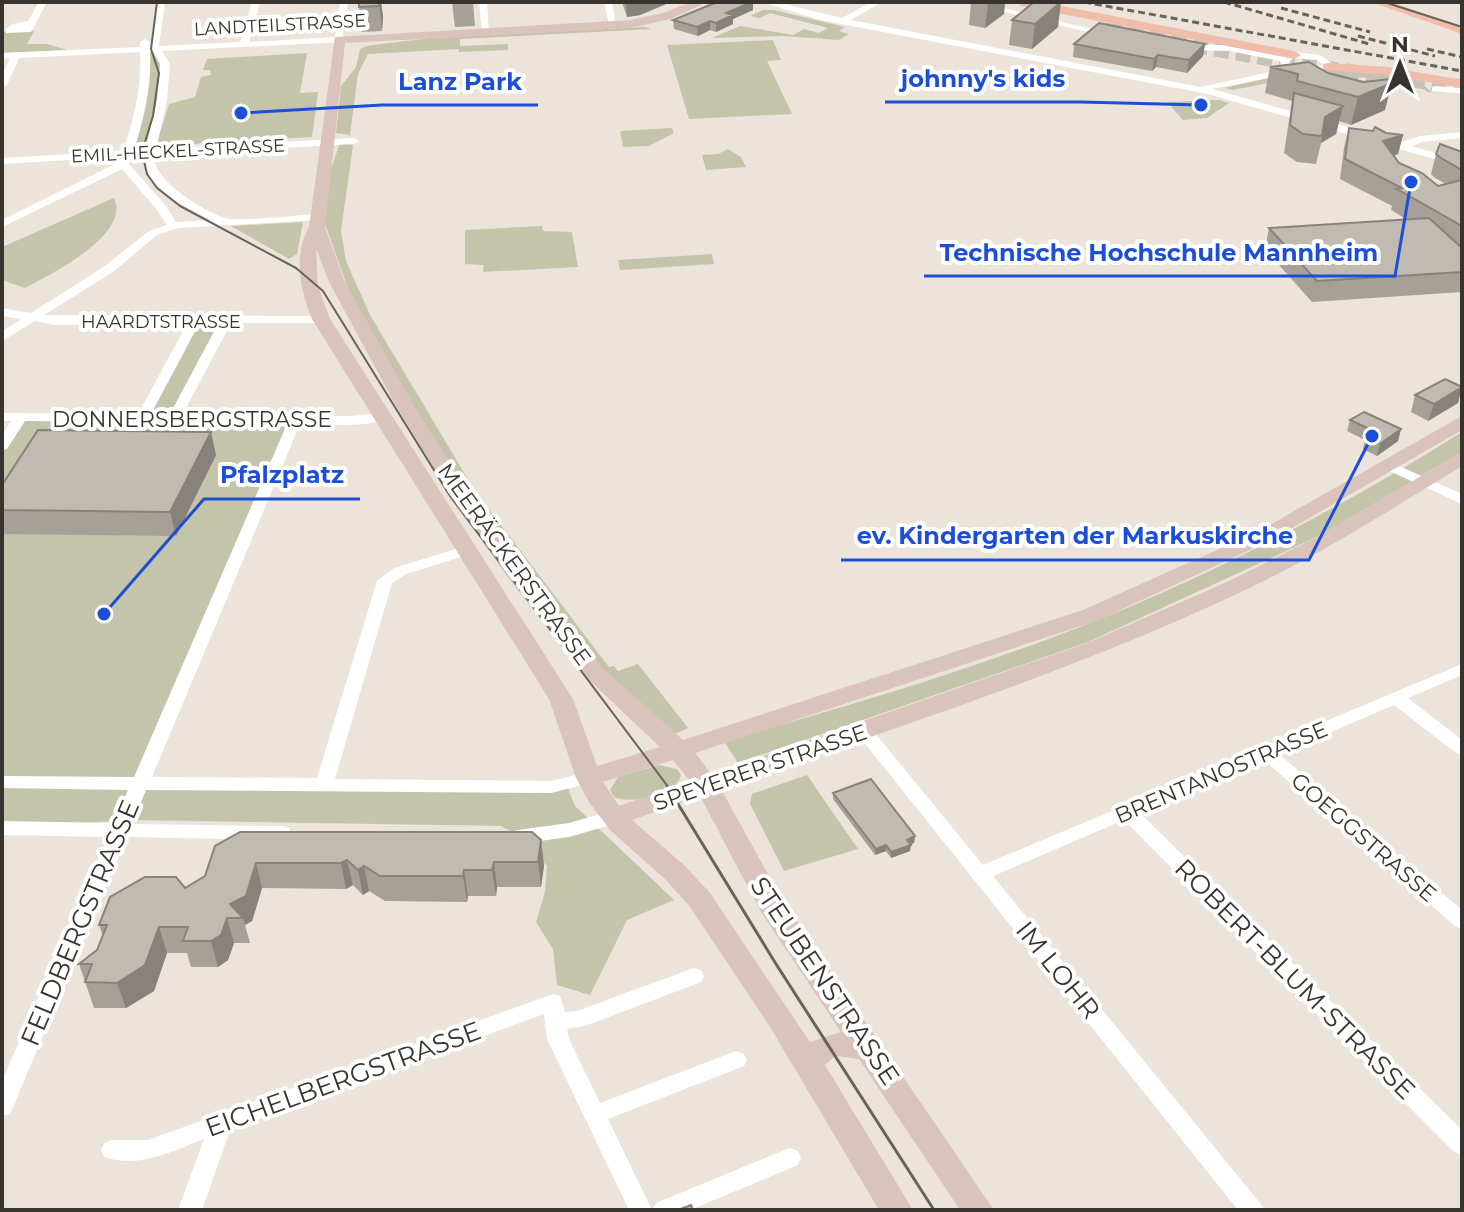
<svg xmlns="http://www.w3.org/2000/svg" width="1464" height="1212" viewBox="0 0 1464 1212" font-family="Montserrat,sans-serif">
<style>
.green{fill:#c3c4aa}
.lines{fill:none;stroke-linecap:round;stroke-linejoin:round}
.primary-tunnel{stroke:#c8c1b8;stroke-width:15;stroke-dasharray:15 7;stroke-linecap:butt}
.street{fill:#fff;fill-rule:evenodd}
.secondary{fill:#dac3bb;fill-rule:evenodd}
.primary{fill:#f1bdab;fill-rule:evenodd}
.tram-far1{stroke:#68635e;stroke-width:2}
.tram{stroke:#68635e;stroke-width:3}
.rail{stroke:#68635e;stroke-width:3;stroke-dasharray:7 4;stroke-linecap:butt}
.wall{fill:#a6a098}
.shaded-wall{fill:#87827c}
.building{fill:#c1bab1;stroke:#87827c;stroke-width:2}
.labels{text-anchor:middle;stroke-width:8;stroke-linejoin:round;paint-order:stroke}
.far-street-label{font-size:18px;fill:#373430;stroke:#fff}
.street-label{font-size:22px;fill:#373430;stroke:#fff}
.near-street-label{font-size:26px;fill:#373430;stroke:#fff}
.leader{fill:none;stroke:#1d4ed8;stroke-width:3}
.callout-dot{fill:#1d4ed8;stroke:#fff;stroke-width:3}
.callout-label{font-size:24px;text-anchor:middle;font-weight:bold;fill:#1d4ed8;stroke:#fff;stroke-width:8;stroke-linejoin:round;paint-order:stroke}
</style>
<rect width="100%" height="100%" fill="#ece4da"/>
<path class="green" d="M 763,10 L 774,10 L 845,27 L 839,31 L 849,34 L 839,40 L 782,36 L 712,38 L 740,26 L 793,35 L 804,29 L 819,33 L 828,28 L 770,13 L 759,18 L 750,16 Z
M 644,27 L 652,29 L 460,39 L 460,46 L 508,44 L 508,50 L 459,52 L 459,49 L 368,54 L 358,74 L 350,135 L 336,133 L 341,86 L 356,67 L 360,49 L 366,46 L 430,38 Z
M 30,31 L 34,31 L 27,44 L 47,44 L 67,50 L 2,53 L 4,32 Z
M 773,40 L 781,60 L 767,61 L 792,114 L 689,119 L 667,45 Z
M 156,49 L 164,60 L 157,117 L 142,152 L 129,154 L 146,50 Z
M 307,53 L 300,93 L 318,92 L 312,137 L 156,146 L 169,104 L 195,97 L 201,77 L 211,75 L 210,70 L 203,70 L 207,59 Z
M 1334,69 L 1412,76 L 1432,92 L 1462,94 L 1428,92 L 1413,83 L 1348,76 L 1284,80 L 1233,90 L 1224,88 L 1273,77 Z
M 1219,100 L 1229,103 L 1207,118 L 1183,120 L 1167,102 Z
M 672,128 L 674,133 L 649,146 L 623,147 L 620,131 Z
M 340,143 L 353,145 L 341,231 L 346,261 L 370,315 L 475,491 L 609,667 L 614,666 L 618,671 L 638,664 L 688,728 L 675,734 L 596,668 L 470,505 L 354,305 L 323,218 L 327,180 Z
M 728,149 L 741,157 L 746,167 L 706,170 L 702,155 L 718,154 Z
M 114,198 C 131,235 51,274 25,288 L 2,280 L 2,247 Z
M 303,222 L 297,254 L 289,259 L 231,226 Z
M 542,226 L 543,231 L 572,232 L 578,267 L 483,272 L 484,265 L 465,264 L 465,230 Z
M 712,254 L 714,264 L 620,270 L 618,260 Z
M 194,322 L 225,322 L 174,419 L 291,421 L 138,777 L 2,778 L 2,446 L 20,418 L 141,419 Z
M 1462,432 L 1462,452 L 1319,536 L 1088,642 L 738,763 L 724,741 C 849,706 975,669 1095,621 C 1222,570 1346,505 1462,432 Z
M 659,765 L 677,769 L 681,775 C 678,795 630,805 614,797 L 610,790 L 618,777 Z
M 807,775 L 858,849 L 784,871 L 750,804 L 752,794 Z
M 2,781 L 567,786 L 575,806 L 674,900 L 627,920 L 590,995 L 557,985 L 553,949 L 536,922 L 545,892 L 547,866 L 522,837 L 501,826 L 130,820 L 2,828 Z"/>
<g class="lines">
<path class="primary-tunnel" d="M 1107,24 L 1211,43
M 1193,45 L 1303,65 L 1462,87"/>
<path class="street" d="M 39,2 L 47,2 L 31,32 L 6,33 L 6,29 L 13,24 L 28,21 Z
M 157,2 L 165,2 L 159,46 L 240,42 L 252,2 L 260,2 L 249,42 L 335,37 L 340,2 L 348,2 L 342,42 L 162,51 L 170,64 L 167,100 L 156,149 L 354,138 L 359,141 L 354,144 L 154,155 C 151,179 205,212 225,218 C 240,222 299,215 318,214 L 324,217 L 318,220 L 178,228 L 157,235 L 113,272 L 44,315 L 325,316 L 325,322 L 321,323 L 231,323 L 183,414 L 352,416 L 381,413 L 388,417 C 371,429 323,424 300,424 L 152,777 L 317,778 L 377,581 L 394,568 L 466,546 L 471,548 L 474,551 L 471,554 L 406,574 L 392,583 L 335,779 L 551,781 L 588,772 L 594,774 L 597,778 L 594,782 L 551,793 L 146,790 L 132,824 L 282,826 L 289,828 L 291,833 L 289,838 L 282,840 L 127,837 L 13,1107 L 10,1114 L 2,1116 L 2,1081 L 108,837 L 2,835 L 2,821 L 114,823 L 128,790 L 2,788 L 2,776 L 134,777 L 287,424 L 25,421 L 7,449 L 2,450 L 2,435 L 11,421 L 2,421 L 2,413 L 138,414 L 187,324 L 55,325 L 35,321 L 2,341 L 2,331 L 22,319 L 2,316 L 2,308 L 31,313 L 105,266 L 149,231 L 167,225 L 157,210 L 122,169 L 2,227 L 2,220 L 119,162 L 121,157 L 2,164 L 2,158 L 123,151 C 134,119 142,86 140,52 L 19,58 L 7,85 L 2,88 L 2,75 L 10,58 L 2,59 L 2,53 L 140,47 L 140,42 L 145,39 L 150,42 L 149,46 L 150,46 ZM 150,52 L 153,52 L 160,64 L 157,100 L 145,150 L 134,150 C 144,118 152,86 150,52 ZM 144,156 C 141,185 189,209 211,220 L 176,222 L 166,206 L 129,164 L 132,157 ZM 199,324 L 218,324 L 170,414 L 151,414 Z
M 479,2 L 487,2 L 489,33 L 482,31 Z
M 604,2 L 612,2 L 616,27 L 609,25 Z
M 762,2 L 776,2 L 842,18 L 872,2 L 882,2 L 851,20 L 1201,87 L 1288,68 L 1281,65 L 1280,61 L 1230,51 L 1183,50 L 1178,47 L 1180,45 L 1230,45 L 1282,56 L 1294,52 L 1320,55 L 1333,64 L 1333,68 L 1313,73 L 1293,71 L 1289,74 L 1212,89 L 1402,142 L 1420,136 L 1462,132 L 1462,138 L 1422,142 L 1412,146 L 1462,161 L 1462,167 L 1208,94 L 820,20 ZM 1294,58 L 1317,60 L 1324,65 L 1307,68 L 1289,62 Z
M 962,2 L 978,2 L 1113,34 L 1109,37 Z
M 1435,86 L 1462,88 L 1462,94 L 1432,91 L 1432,87 Z
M 1390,462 L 1462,494 L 1462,504 L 1385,469 L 1383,466 Z
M 1462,664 L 1462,675 L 1408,698 L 1462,740 L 1462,755 L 1456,753 L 1394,705 L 1279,754 L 1462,910 L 1462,929 L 1455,926 L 1264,760 L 1140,813 L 1462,1130 L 1462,1155 L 1454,1152 L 1124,820 L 993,876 L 1260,1203 L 1264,1210 L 1238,1210 L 855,731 L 858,727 L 870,727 L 983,865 Z
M 614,810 L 621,812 L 623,817 L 621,822 L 569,837 L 518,844 L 511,842 L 509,837 L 511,832 L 518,830 L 569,823 Z
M 694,968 L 701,970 L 704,976 L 701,982 L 585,1026 L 567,1029 L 569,1039 L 600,1103 L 736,1051 L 744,1054 L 747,1060 L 744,1066 L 608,1119 L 652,1210 L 656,1203 L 782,1151 L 790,1148 L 798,1151 L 801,1158 L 798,1165 L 690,1210 L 629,1210 L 547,1039 L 544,1014 L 230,1130 L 202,1210 L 178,1210 L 204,1139 C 173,1151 138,1169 104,1157 L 101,1150 L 104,1143 L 112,1140 L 148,1140 L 553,994 L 560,996 L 565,1012 L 577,1011 Z"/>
<path class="secondary" d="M 691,2 L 707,2 L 671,19 L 630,28 L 345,43 L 325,227 L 345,282 L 413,404 L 465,487 L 522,565 L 601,666 L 683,740 L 1083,610 L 1257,532 L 1462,416 L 1462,430 L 1271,540 L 1099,620 L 695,753 L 711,774 L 1087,643 L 1227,582 L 1317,537 L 1462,452 L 1462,466 C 1390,510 1318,556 1241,592 C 1074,671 896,727 721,789 L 781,898 L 994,1210 L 960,1210 L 859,1059 L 835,1056 L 825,1065 L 913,1210 L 879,1210 L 767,1022 L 690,907 L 666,880 L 611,831 L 589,802 L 576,778 L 549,699 L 312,319 C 300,289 293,256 309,227 L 335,37 L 630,20 L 663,13 ZM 316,248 L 329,282 L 395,404 L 446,488 L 506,575 L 585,676 L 660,747 L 597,766 L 573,699 L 330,319 L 318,286 ZM 673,760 L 690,781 L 619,806 L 603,782 ZM 700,796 L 761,912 L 841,1032 L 810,1042 L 710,893 L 685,866 L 632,820 Z"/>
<path class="primary" d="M 1015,2 L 1041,2 L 1294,51 L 1301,55 L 1294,59 L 1021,6 Z
M 1371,2 L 1390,2 L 1462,26 L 1462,34 Z
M 1328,63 L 1388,67 L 1462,80 L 1462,88 L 1388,75 L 1323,70 L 1323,64 Z"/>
<path class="tram-far1" d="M 157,2 L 151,49 L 159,73 L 153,116 L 142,152 L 147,174 L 157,188 L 180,206 L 296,268 L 323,291 L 450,496 L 669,788
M 1384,2 L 1462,27"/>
<path class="tram" d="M 667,786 L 776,964 L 934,1210"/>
<path class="rail" d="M 1084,2 L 1462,71
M 1224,2 L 1369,44
M 1281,8 L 1370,32
M 1358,36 L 1435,56
M 1427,49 L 1462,57"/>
</g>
<path class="wall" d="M 359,2 L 381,2 L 383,17 L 382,31 L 362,32 L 359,7 Z
M 452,2 L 473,2 L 475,26 L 455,27 Z
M 622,2 L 671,2 L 640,15 L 627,17 Z
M 753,2 L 753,10 L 733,19 L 733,24 L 716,32 L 710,30 L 698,36 L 674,29 L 673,20 Z
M 971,2 L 1005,2 L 1004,14 L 985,28 L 969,25 Z
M 1012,20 L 1058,27 L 1032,49 L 1009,45 Z
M 1074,44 L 1205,44 L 1203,56 L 1187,73 L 1156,67 L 1152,71 L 1073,57 Z
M 1309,62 L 1385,110 L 1351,125 L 1339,121 L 1336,134 L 1321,143 L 1316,164 L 1297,162 L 1284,153 L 1292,101 L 1265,93 L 1270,67 Z
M 1349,128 L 1403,135 L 1398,154 L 1394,156 L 1399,163 L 1438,186 L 1446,184 L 1435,178 L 1431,174 L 1436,154 L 1462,152 L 1462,292 L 1312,302 L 1265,249 L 1269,228 L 1408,220 L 1391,210 L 1392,206 L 1340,179 L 1344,148 Z
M 1462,386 L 1458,403 L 1428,421 L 1411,412 L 1415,395 Z
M 1350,420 L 1401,429 L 1398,441 L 1377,456 L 1363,449 L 1365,440 L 1347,431 Z
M 216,455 L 176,536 L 2,534 L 2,485 Z
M 833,793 L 915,836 L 914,843 L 910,844 L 910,851 L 891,858 L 886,851 L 875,855 L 833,799 Z
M 541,840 L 544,866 L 541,887 L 497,887 L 496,896 L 468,896 L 467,902 L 385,901 L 369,891 L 363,895 L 353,885 L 346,889 L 262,888 L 252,921 L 245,925 L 250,943 L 234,943 L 228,960 L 218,967 L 191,967 L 187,953 L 167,953 L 154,991 L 126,1008 L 94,1008 L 79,964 L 97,950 L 103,936 L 99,925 L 185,888 L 205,876 L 215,846 Z"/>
<path class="shaded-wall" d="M 379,2 L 381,2 L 383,17 L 382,31 Z
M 640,2 L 671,2 L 640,15 L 627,17 L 626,4 Z
M 753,2 L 753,10 L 733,19 L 733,24 L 716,32 L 716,23 L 726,13 Z
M 989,2 L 1005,2 L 1004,14 L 985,28 L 988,3 Z
M 1061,2 L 1058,27 L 1032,49 L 1035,24 Z
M 710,21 L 710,30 L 698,36 L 697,27 Z
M 1205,44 L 1203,56 L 1187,73 L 1189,60 Z
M 1158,55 L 1156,67 L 1152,71 L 1154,59 Z
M 1392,83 L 1385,110 L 1351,125 L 1358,97 Z
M 1343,106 L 1336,134 L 1321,143 L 1325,117 Z
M 1403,135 L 1398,154 L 1378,161 L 1383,141 Z
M 1462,387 L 1458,403 L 1428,421 L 1434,404 Z
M 1401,429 L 1398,441 L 1377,456 L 1380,444 Z
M 211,432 L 216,455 L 176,536 L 170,512 Z
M 915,836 L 914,843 L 906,846 L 907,840 Z
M 541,840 L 544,866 L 541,887 L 538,862 Z
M 886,845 L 886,851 L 875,855 L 876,849 Z
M 911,845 L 910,851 L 891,858 L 891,852 Z
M 347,860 L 353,885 L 346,889 L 341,863 Z
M 494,862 L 497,887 L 496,896 L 492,870 Z
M 256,863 L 262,888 L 252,921 L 245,925 L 243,918 L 230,904 Z
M 364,866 L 369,891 L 363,895 L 358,870 Z
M 464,870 L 468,896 L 467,902 L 463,876 Z
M 227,918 L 234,943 L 228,960 L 218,967 L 211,941 Z
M 159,927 L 167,953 L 154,991 L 126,1008 L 117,983 Z"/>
<path class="building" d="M 359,2 L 379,2 L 379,6 L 359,7 Z
M 717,2 L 752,2 L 726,13 L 733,15 L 716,23 L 710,21 L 697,27 L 673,20 Z
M 1034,2 L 1061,2 L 1035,24 L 1012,20 Z
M 1099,23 L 1205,44 L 1189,60 L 1158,55 L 1154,59 L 1074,44 Z
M 1309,62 L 1328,73 L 1363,82 L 1391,79 L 1392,83 L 1358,97 L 1297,81 L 1298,74 L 1270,67 Z
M 1294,93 L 1343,106 L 1325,117 L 1322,136 L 1303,134 L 1290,125 Z
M 1375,127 L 1386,133 L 1403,135 L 1383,141 L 1399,163 L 1422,173 L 1438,186 L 1462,180 L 1462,226 L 1397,189 L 1402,188 L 1345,159 L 1349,128 L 1373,131 Z
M 1440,144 L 1462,152 L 1462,170 L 1441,158 L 1436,154 Z
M 1429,218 L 1462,248 L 1462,272 L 1317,281 L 1269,228 Z
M 1445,379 L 1462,387 L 1434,404 L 1415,395 Z
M 1364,412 L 1401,429 L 1380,444 L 1366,438 L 1376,432 L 1350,420 Z
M 38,430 L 211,432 L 170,512 L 2,510 L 2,485 Z
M 871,779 L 915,836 L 907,840 L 911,845 L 891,852 L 886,845 L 876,849 L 833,793 Z
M 240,832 L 532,832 L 541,840 L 538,862 L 494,862 L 492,870 L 464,870 L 463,876 L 380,876 L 364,866 L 358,870 L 347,860 L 341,863 L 256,863 L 246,896 L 230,904 L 243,918 L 227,918 L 221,935 L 211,941 L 183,941 L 188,927 L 159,927 L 145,965 L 117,983 L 85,982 L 92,964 L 79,964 L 97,950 L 107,925 L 99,925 L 110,897 L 145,877 L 176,877 L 185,888 L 205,876 L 215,846 Z
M 691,1205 L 693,1210 L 678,1210 Z"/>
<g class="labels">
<g class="far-street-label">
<text transform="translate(280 25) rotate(-3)" y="6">LANDTEILSTRASSE</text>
<text transform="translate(178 151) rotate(-3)" y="6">EMIL-HECKEL-STRASSE</text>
<text x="161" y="328">HAARDTSTRASSE</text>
</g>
<g class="street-label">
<text x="192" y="427">DONNERSBERGSTRASSE</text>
<text transform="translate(515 564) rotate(54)" y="8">MEERÄCKERSTRASSE</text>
<text transform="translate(760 767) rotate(-19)" y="8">SPEYERER STRASSE</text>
<text transform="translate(1221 772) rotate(-23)" y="8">BRENTANOSTRASSE</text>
<text transform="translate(1364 837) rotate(41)" y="8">GOEGGSTRASSE</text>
</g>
<g class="near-street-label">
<text transform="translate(80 923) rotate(-67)" y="9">FELDBERGSTRASSE</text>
<text transform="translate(1058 970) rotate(51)" y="9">IM LOHR</text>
<text transform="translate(1295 979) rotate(45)" y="9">ROBERT-BLUM-STRASSE</text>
<text transform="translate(825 981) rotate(56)" y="9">STEUBENSTRASSE</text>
<text transform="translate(343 1079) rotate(-20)" y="9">EICHELBERGSTRASSE</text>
</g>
</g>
<path class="leader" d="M1201 105L1081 102H885M241 113L382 105H538M1411 182L1395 276H924M104 614L204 499H360M1372 436L1309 560H841"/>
<g class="callout-dot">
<circle cx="1201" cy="105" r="8"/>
<circle cx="241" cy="113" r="8"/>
<circle cx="1411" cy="182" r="8"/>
<circle cx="104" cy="614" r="8"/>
<circle cx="1372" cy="436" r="8"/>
</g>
<g class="callout-label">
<text x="983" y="87">johnny's kids</text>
<text x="460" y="90">Lanz Park</text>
<text x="1159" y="261">Technische Hochschule Mannheim</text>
<text x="282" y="483">Pfalzplatz</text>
<text x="1075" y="544">ev. Kindergarten der Markuskirche</text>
</g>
<rect width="1464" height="1212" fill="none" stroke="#373430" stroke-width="8"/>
<g transform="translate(1400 64)" stroke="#ffffff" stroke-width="6" paint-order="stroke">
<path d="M0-6L14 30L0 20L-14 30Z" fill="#373430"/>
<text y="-12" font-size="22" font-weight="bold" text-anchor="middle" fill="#373430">N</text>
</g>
</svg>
